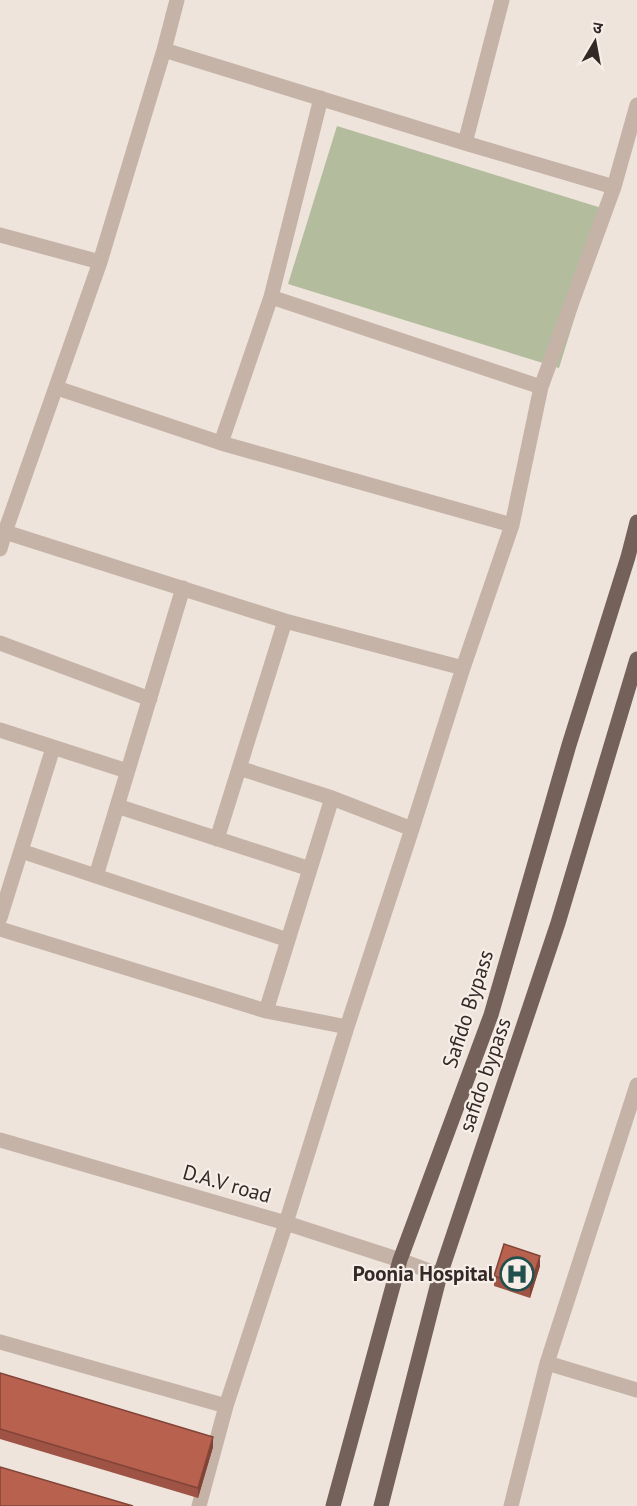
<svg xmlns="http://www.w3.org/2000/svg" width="637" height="1506" viewBox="0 0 637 1506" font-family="'PT Sans','Noto Sans Devanagari',sans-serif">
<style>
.green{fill:#b3bc9d}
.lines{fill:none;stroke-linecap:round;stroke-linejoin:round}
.minor{stroke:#c5b3a8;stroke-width:15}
.primary{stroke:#73615a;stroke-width:15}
.wall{fill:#9e5344}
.shaded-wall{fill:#814437}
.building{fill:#b8614f;stroke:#814437;stroke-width:1.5}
.labels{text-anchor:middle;stroke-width:4.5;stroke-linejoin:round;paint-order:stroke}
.street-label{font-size:21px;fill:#332a28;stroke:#f7eee7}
.poi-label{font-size:21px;font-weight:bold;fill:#332a28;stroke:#f7eee7;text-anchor:end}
</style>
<rect width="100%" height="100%" fill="#eee4db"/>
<path class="green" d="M 337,126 L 608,210 L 559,368 L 288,284 Z"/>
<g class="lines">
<path class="minor" d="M 164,50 L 465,143 L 614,187
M 465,143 L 502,0
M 0,235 L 100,262
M 271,297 L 541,387
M 57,388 L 221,443 L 512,525
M 221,443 L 271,297 L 321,98
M 5,532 L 285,621 L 463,668
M 0,549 L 5,532 L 100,262 L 164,50 L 177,0
M 0,643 L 150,699
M 0,730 L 127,771
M 239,768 L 332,798 L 412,829
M 117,806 L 310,869
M 217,839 L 285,621
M 21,851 L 288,940
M 96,876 L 183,588
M 0,918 L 53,748
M 0,929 L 266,1011 L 347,1027
M 266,1011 L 332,798
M 0,1140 L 286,1223 L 400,1260 L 440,1275
M 0,1342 L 226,1406
M 547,1363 L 637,1390
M 199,1506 L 226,1406 L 286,1223 L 347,1027 L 412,829 L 463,668 L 512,525 L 541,387 L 614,187 L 637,105
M 511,1506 L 547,1363 L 637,1085"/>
<path class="primary" d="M 333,1506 L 400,1260 L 491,1015 L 569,745 L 628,557 L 637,522
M 381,1506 L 440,1275 L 558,923 L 637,659"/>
</g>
<path class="wall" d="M 540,1266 L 530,1298 L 494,1286 L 494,1276 Z
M 0,1373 L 213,1447 L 198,1498 L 0,1439 Z"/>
<path class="shaded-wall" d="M 540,1256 L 540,1266 L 530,1298 L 530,1287 Z
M 213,1437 L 213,1447 L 198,1498 L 198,1488 Z"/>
<path class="building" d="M 504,1244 L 540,1256 L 530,1287 L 494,1276 Z
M 0,1373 L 213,1437 L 198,1488 L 0,1429 Z
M 0,1467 L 133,1506 L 0,1506 Z"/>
<defs>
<g id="hospital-ring" transform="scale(1.725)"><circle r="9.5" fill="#f7eee7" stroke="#22504f" stroke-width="1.5"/><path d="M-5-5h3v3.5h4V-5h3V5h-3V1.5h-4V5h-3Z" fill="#22504f"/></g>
</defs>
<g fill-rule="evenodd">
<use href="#hospital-ring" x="517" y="1274"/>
</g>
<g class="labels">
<g class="street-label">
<text transform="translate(468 1009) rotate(-72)" y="7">Safido Bypass</text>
<text transform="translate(485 1075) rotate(-71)" y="7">safido bypass</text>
<text transform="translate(227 1184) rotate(16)" y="7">D.A.V road</text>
</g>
<g class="poi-label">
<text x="494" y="1281">Poonia Hospital</text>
</g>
</g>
<g transform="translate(595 42) rotate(10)" stroke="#f7eee7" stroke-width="4.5" paint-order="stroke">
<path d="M0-4.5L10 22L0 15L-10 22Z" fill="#332a28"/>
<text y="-9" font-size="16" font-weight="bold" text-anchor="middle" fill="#332a28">उ</text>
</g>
</svg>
